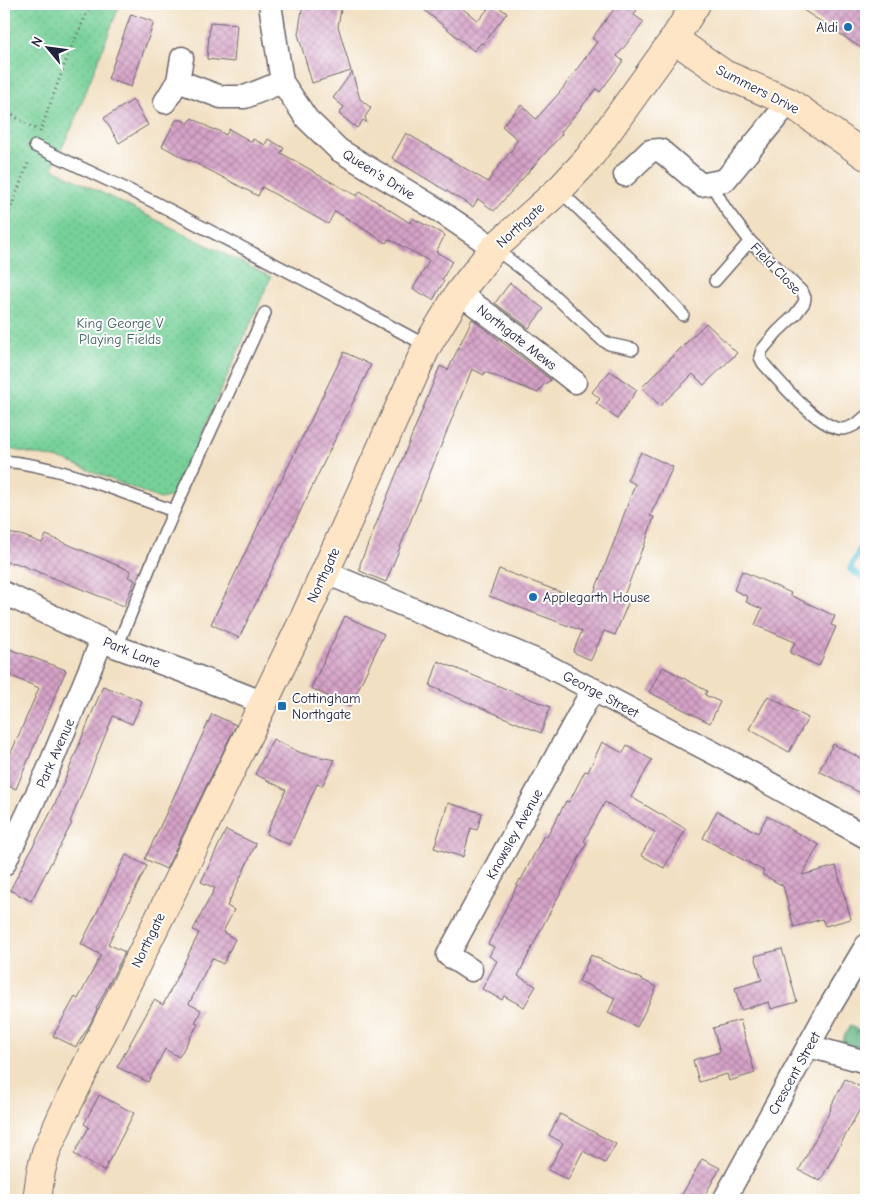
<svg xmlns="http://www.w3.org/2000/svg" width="870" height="1204" viewBox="0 0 870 1204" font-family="'Comic Neue',sans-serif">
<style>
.forest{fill:url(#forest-firs);stroke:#416a5e}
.park{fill:url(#park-dots);stroke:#4c796a}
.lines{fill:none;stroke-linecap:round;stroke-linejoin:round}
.stream{stroke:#59c1d6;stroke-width:6}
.building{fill:url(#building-cross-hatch)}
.lane-casing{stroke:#6b646b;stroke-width:14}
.street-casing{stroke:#6b646b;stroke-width:25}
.secondary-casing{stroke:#6b646b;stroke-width:30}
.path{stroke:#6b646b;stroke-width:3;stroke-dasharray:1 4;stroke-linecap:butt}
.lane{stroke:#fff;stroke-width:11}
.street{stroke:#fff;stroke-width:22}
.secondary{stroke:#fde5c5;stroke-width:28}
.poi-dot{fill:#1f6fb2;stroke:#fff;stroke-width:2}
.labels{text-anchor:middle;stroke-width:4;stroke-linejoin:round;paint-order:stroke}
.poi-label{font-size:14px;fill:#22223b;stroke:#fff;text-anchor:start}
.street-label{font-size:14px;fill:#22223b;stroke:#fff}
.park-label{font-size:14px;fill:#3f5f5c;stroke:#fff}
</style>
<defs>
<pattern id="forest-firs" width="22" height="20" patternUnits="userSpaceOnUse" patternTransform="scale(1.25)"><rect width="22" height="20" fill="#60b280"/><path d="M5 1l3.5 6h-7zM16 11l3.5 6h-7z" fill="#4f906a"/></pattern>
<pattern id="park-dots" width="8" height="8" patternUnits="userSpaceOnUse" patternTransform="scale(1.25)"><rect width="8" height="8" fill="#76d098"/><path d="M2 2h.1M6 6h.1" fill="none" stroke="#66b284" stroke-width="1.8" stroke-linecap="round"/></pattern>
<pattern id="building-cross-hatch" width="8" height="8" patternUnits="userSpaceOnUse" patternTransform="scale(1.25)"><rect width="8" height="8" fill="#d6a2c7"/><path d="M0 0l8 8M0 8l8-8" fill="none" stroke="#ad84a3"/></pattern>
</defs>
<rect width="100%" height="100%" fill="#fff"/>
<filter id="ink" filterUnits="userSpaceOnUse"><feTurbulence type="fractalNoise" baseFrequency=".02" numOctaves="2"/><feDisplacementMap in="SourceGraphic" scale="10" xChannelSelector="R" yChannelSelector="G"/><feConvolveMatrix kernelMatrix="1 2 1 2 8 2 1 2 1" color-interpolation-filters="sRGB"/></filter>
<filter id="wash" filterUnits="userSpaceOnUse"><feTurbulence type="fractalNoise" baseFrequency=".0096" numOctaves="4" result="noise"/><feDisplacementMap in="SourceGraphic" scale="20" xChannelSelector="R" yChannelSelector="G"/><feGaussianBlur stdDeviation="1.12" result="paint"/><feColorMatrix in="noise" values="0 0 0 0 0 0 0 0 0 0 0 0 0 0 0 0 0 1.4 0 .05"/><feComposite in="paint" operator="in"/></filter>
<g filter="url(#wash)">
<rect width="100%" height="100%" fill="#f2e0c3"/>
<path class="forest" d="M 850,1025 L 866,1035 L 866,1053 L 840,1044 Z"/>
<path class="park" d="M 4,4 L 120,4 L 72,127 L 52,168 L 271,277 L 174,496 L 160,499 L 64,460 L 4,448 Z"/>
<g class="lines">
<path class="stream" d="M 860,549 L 850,569 L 866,580"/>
</g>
<g id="blocks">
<path class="building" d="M 303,4 L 342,4 L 338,26 L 351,71 L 312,83 L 298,34 Z
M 417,4 L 457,4 L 478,21 L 492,4 L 494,4 L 507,13 L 483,44 L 481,43 L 474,51 Z
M 618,4 L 640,4 L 634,15 L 644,22 L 617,56 L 623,61 L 600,92 L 596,89 L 561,132 L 562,134 L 494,211 L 478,199 L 473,207 L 392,158 L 406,133 L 488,182 L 494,172 L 514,147 L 513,146 L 518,140 L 502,126 L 521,105 L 536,119 L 560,92 L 597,42 L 592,38 Z
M 794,4 L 866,4 L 866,51 Z
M 131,14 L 154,22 L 131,87 L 108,79 Z
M 210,22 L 237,24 L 234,62 L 207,59 Z
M 352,72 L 360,99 L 371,108 L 365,117 L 367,123 L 363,120 L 357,128 L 339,114 L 344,107 L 333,98 Z
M 133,100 L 148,125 L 119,143 L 104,118 Z
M 192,118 L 214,130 L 215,129 L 226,135 L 229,129 L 252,142 L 253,139 L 265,145 L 268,139 L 284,148 L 281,153 L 313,171 L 313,172 L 357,196 L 360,191 L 410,223 L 412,218 L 445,235 L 436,252 L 452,261 L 442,280 L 444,281 L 433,300 L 413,289 L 429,261 L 389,239 L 386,243 L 335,211 L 328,224 L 262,187 L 258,196 L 190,160 L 189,161 L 162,146 L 176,120 L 183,120 L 188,124 Z
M 510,283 L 544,309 L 529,328 L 495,303 Z
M 472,319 L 551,380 L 543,385 L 538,393 L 485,372 L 484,375 L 472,369 L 386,582 L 360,571 L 360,564 L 440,366 L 448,370 Z
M 706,323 L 737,353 L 704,385 L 693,374 L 660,406 L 642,387 Z
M 344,352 L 371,365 L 239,638 L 211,624 L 279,482 L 280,483 Z
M 610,371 L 637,390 L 617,419 L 596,403 L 600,399 L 592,392 Z
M 641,452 L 673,467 L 650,516 L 654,517 L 643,549 L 642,549 L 623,598 L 629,601 L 615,635 L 604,631 L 591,660 L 573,652 L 582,631 L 489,596 L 499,569 L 590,603 L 614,542 L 635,484 L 627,480 Z
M 4,533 L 21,535 L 42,543 L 46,535 L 131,571 L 128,577 L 135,580 L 124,606 L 16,563 L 4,562 Z
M 742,571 L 791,593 L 790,595 L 835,616 L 831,625 L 836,627 L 819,666 L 790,653 L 795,642 L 755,625 L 762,609 L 746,602 L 748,597 L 734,590 Z
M 345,616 L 384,634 L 350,707 L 311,688 Z
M 4,647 L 66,670 L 16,789 L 4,784 L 4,769 L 39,688 L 4,673 Z
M 438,661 L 550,707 L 541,733 L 430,686 Z
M 663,667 L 707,691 L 705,695 L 720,702 L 710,723 L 649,692 Z
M 103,686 L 142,701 L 132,724 L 113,716 L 70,822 L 72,823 L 31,901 L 10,890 L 55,804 Z
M 768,696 L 808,718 L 789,752 L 749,729 Z
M 212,714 L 236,725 L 166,869 L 145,859 Z
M 273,739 L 301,753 L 335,760 L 322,786 L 317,784 L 290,845 L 266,834 L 286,790 L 255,774 Z
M 602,742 L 623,753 L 627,745 L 652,760 L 631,797 L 686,829 L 664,868 L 641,855 L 655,832 L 605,802 L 584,841 L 587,843 L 540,931 L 518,976 L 536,986 L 524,1007 L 504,996 L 502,1000 L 482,989 L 497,961 L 489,956 L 494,947 L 488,944 L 520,879 L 521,880 L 544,835 L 547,837 L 566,801 L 569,802 L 585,771 L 588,772 Z
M 833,744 L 866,761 L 866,796 L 819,771 Z
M 448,803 L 482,813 L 477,830 L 471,828 L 463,857 L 434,848 Z
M 717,811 L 758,833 L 767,816 L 819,845 L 802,875 L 836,866 L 851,919 L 825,926 L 822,919 L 794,927 L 783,886 L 762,874 L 764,871 L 703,838 Z
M 226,830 L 256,844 L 227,906 L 234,910 L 223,932 L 235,939 L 223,964 L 212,958 L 189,1004 L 201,1010 L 195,1023 L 198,1024 L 179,1057 L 165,1049 L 148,1082 L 117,1067 L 154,1000 L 163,1005 L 199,933 L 193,930 L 215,888 L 201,882 Z
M 126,855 L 147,866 L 108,944 L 125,952 L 96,1009 L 97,1010 L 91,1022 L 76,1047 L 53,1036 L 75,997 L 78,999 L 101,955 L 81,944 Z
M 782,949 L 797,1002 L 771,1009 L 769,1002 L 741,1010 L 735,988 L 762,980 L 755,956 Z
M 591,955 L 657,987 L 637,1027 L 608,1013 L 615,998 L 579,981 Z
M 740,1020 L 755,1073 L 729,1081 L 727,1074 L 699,1082 L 693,1060 L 720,1052 L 713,1028 Z
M 845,1079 L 866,1090 L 866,1112 L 860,1109 L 820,1181 L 799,1170 L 831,1109 L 830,1108 Z
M 99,1095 L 134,1113 L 104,1171 L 74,1154 L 89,1127 L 84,1124 Z
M 560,1114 L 616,1144 L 605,1163 L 583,1151 L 568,1180 L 548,1170 L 563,1143 L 549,1135 Z
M 702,1159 L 720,1168 L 702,1200 L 679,1200 Z"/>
</g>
</g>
<g filter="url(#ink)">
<use href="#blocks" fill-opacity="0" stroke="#6b646b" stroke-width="1"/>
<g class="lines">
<g class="lane-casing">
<path id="lane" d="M 35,146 L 152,201 L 305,280 L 427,346
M 711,183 L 725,208 L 750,241 L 803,293 L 805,298 L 804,303 L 795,315 L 777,332 L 762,350 L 760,357 L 763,363 C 779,381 819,429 843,429 C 852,428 860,422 866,416
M 559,190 L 642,270 L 683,315
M 494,248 L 544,286 L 602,340 L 609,344 L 633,349
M 715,281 L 750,241
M 4,461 C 61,466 120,492 174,511
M 117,647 L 150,567 L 174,511 L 265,313"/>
</g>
<g class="street-casing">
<path id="street" d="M 270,4 L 282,82 L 307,119 L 339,150 L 438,210 L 494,248
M 178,81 L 221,97 L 245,97 L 282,82
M 165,102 L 178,81 L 182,58
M 625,175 L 650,151 L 660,150 L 701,185 L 725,180 L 789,102
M 459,293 L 517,336 L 575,382
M 324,572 L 540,662 L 733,763 L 866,837
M 4,593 L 117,647 L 188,673 L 264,703
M 4,864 L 48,770 L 102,640
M 471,970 L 448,955 L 593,689
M 809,1046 L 866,1062
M 724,1200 L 828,1010 L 866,946"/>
</g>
<g class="secondary-casing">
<path id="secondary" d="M 674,39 L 724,74 L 789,102 L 866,156
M 37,1200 L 41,1171 L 46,1152 L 62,1116 L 196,843 L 302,623 L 427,346 L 459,293 L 494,248 L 559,190 L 588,159 L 674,39 L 696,4"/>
</g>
<path class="path" d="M 4,110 L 35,129
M 40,132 L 68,55 L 91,4
M 4,225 L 29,161"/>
<use href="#lane" class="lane"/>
<use href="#street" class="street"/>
<use href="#secondary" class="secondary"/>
</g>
</g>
<g class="poi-dot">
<circle cx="848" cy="27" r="5"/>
<circle cx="533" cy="597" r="5"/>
<rect x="277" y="701" width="10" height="10" rx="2.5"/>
</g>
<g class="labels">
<g class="poi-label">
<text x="838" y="32" text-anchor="end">Aldi</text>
<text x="543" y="602">Applegarth House</text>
<text x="292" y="703">Cottingham<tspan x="292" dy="16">Northgate</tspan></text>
</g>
<g class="street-label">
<text transform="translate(758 89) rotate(27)" y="5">Summers Drive</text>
<text transform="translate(379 174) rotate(32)" y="5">Queen's Drive</text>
<text transform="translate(520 225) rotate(-42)" y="5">Northgate</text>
<text transform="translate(776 268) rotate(46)" y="5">Field Close</text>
<text transform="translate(517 337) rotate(38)" y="5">Northgate Mews</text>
<text transform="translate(323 575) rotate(-65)" y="5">Northgate</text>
<text transform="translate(132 652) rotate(22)" y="5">Park Lane</text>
<text transform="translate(601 694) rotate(28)" y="5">George Street</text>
<text transform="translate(55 753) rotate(-66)" y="5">Park Avenue</text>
<text transform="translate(514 834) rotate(-61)" y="5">Knowsley Avenue</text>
<text transform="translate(148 940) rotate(-64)" y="5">Northgate</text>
<text transform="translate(794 1073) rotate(-61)" y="5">Crescent Street</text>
</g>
<g class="park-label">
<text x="120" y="328">King George V<tspan x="120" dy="16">Playing Fields</tspan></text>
</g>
</g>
<rect width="870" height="1204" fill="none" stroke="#fff" stroke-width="20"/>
<g transform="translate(48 48) rotate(299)" stroke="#ffffff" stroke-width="4" paint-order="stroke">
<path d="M0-4L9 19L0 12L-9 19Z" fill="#22223b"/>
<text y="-8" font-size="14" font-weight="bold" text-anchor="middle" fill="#22223b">N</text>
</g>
</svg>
